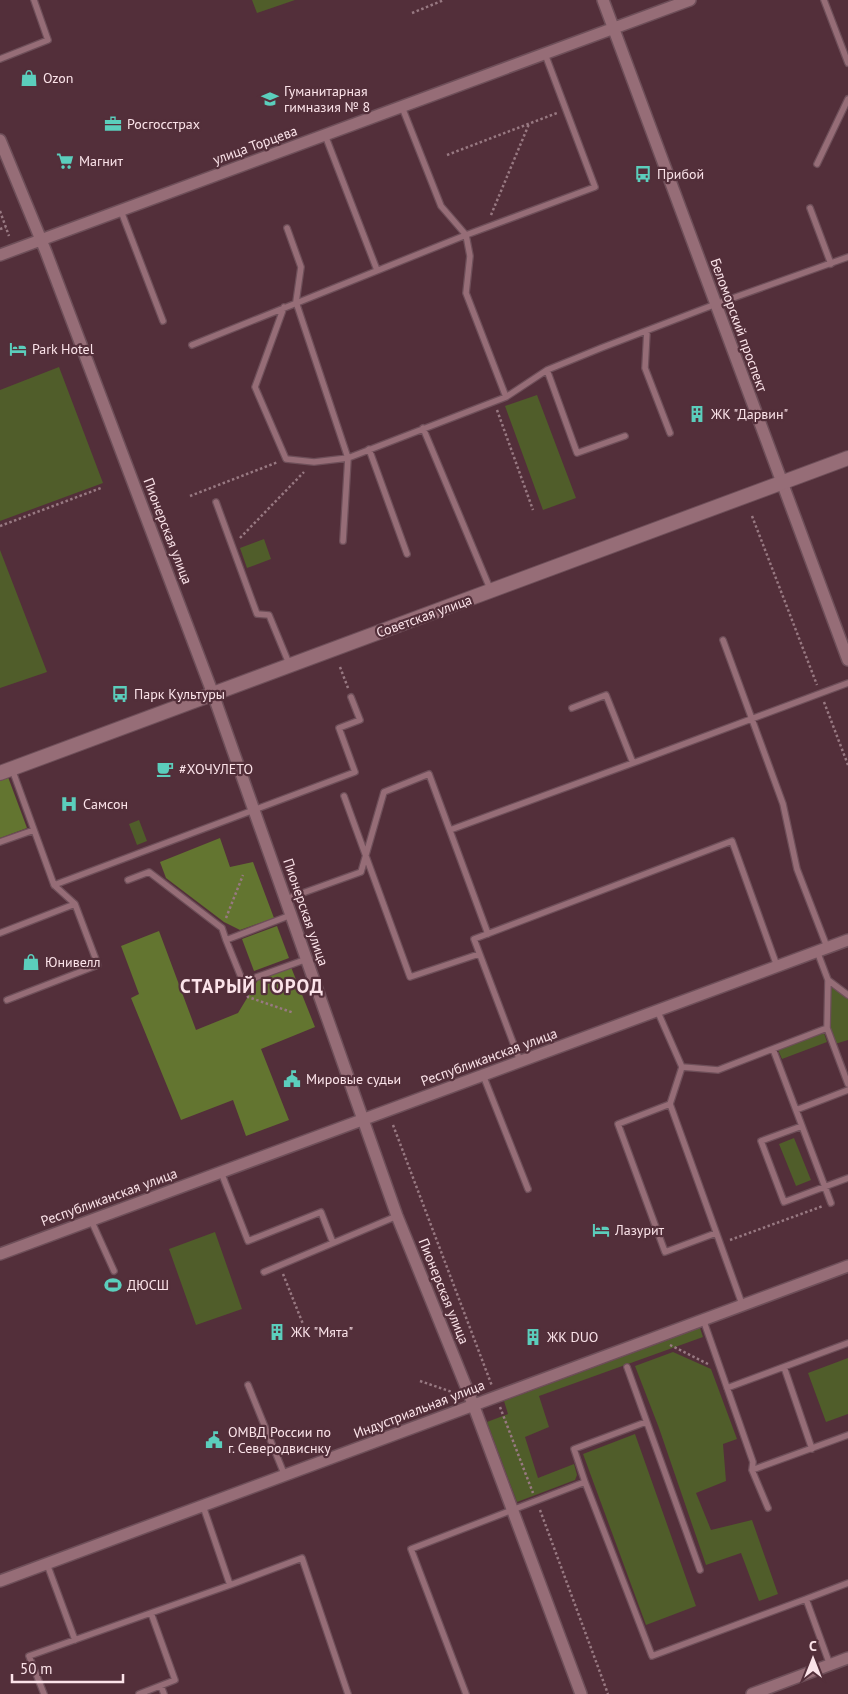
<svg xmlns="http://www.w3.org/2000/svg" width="848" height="1694" viewBox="0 0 848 1694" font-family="'PT Sans',sans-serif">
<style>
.green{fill:#505d2a}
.forest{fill:#637530}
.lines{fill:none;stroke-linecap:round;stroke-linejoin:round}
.service-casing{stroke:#6e4f59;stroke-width:8}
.minor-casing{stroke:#6e4f59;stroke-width:14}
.tertiary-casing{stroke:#6e4f59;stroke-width:16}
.path{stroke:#987982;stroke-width:2.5;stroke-dasharray:2.5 2.5;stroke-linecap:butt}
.service{stroke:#966d77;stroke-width:5.5}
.minor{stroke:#966d77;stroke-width:11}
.tertiary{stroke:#966d77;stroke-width:14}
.labels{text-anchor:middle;stroke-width:4.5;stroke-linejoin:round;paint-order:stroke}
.poi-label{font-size:14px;fill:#fbe3e9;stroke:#532f3a;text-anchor:start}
.street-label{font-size:14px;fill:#fbe3e9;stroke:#532f3a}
.district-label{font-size:19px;font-weight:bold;letter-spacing:1px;fill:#fbe3e9;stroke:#532f3a}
</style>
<rect width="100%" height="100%" fill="#532f3a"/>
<path class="green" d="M 252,0 L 295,0 L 257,13 Z
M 59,367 L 103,483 L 0,521 L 0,390 Z
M 537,395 L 576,498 L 543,510 L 505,406 Z
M 264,539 L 271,559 L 247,568 L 240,548 Z
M 0,550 L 47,672 L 0,688 Z
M 139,820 L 147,841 L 137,845 L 129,824 Z
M 830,984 L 848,999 L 848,1040 L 835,1044 L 829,1027 Z
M 824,1033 L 827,1042 L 782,1059 L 778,1050 Z
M 794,1138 L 811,1180 L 796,1186 L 779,1144 Z
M 215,1232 L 242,1309 L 196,1325 L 169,1249 Z
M 700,1328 L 703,1337 L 539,1396 L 549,1427 L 525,1437 L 538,1478 L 574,1464 L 577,1475 L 575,1480 L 517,1502 L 487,1422 L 508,1414 L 504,1401 Z
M 673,1352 L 711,1369 L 737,1439 L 723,1444 L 726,1481 L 696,1493 L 711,1530 L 752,1520 L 778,1594 L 759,1601 L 741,1553 L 706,1565 L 659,1428 L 635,1366 Z
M 848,1358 L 848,1414 L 826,1422 L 808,1373 Z
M 635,1434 L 696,1606 L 646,1625 L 583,1454 Z"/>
<path class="forest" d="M 8,777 L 27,828 L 0,838 L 0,780 Z
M 220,838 L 230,867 L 253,862 L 274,918 L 240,930 L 224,922 L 166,878 L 160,862 Z
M 277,926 L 289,958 L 254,971 L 242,939 Z
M 159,931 L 196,1030 L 238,1013 L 258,980 L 291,967 L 315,1027 L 261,1049 L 289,1120 L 246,1136 L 233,1100 L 181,1120 L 131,998 L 139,994 L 121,946 Z"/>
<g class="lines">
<g class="service-casing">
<path id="service" d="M 824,0 L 848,63
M 0,59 L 48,40 L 34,0
M 402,107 L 441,206 L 466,235 L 470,256 L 466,293 L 506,397
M 325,135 L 377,270
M 817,164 L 848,99
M 810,208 L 831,264
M 121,211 L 163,321
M 287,228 L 301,267 L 296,302 L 348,458 L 506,397 L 547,370 L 601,348 L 716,304 L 848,257
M 284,307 L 255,387 L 286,459 L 314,462 L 348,458 L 343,541
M 647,331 L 645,368 L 670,433
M 192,345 L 466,235 L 595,187 L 545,54
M 547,370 L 577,453 L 625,436
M 423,428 L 491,591
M 369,449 L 407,554
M 216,502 L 257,614 L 269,615 L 290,666
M 723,640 L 783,804 L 797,869 L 827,947
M 572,708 L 606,695 L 633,763 L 848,683
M 344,796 L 410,977 L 479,954
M 450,830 L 633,763
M 0,842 L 34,830
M 128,880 L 149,872 L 222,928 L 226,940
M 54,885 L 355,772 L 339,728 L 360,720 L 351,697
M 286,899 L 361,872 L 384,792 L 429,774 L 488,934
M 291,915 L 226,940 L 243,982 L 307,959
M 0,933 L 75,904 L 54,885 L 12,769
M 828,980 L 848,995
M 7,1000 L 98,965 L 75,904
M 657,1010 L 682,1067
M 827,1028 L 848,1084
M 773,1049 L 831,1203
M 520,1061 L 474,939 L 732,841 L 777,966
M 483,1075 L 528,1189
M 670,1104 L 618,1124 L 665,1252 L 716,1233
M 796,1110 L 848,1090
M 802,1126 L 761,1141 L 784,1202 L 848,1178
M 221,1172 L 248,1241 L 321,1212 L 333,1243 L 397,1216
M 91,1220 L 114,1271
M 264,1272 L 333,1243
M 742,1304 L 670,1104 L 682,1067 L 718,1070 L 827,1028 L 828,980 L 817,951
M 703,1319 L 753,1462 L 752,1470 L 768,1508
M 627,1367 L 700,1570
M 784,1367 L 812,1449
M 248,1385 L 285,1476
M 727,1388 L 848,1343
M 752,1470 L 848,1435
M 585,1482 L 652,1656 L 806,1599 L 830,1665
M 203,1506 L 230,1585 L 302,1558 L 348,1694
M 47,1564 L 75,1640
M 806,1599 L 848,1583
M 161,1686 L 164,1694
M 44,1694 L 29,1656 L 230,1585
M 139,1694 L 175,1680 L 151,1613
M 466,1694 L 411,1549 L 585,1482 L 574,1449 L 646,1422"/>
</g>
<g class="minor-casing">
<path id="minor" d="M 603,0 L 848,660
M 0,140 L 46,252 L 213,694 L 397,1216 L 473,1404 L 581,1694
M 0,255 L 690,0
M 0,1254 L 848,940
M 0,1581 L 848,1266
M 752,1694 L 848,1658"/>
</g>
<g class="tertiary-casing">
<path id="tertiary" d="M 0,773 L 848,458"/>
</g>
<path class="path" d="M 412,13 L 444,0
M 447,155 L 557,113
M 0,211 L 9,236
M 491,215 L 529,124
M 0,229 L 6,227
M 497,410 L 533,510
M 190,496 L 278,462
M 752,516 L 817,685
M 0,526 L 101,488
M 240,538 L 304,472
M 340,667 L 348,688
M 824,702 L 848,765
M 226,918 L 243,875
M 246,991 L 248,997 L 294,1013
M 393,1125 L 492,1386
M 730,1240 L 823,1206
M 283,1274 L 303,1324
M 670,1345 L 708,1364
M 420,1381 L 452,1392
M 500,1407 L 533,1493
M 540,1510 L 608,1694"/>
<use href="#service" class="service"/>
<use href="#minor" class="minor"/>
<use href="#tertiary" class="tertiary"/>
</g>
<defs>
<g id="shop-bare" transform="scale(1.35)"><path d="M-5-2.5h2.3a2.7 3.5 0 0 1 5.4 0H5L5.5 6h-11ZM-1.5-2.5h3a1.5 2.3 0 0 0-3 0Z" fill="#5bcebc" stroke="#532f3a" stroke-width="2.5" paint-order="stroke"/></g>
<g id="school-bare" transform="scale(1.35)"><path d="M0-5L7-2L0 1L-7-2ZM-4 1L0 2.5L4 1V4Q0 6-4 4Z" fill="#5bcebc" stroke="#532f3a" stroke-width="2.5" paint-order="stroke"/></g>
<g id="office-bare" transform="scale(1.35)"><path d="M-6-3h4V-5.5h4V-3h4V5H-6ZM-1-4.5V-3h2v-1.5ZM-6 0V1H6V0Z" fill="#5bcebc" stroke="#532f3a" stroke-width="2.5" paint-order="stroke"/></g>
<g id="supermarket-bare" transform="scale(1.35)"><path d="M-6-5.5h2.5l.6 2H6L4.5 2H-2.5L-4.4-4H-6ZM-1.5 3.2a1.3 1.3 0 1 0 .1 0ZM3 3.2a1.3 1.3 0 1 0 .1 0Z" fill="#5bcebc" stroke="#532f3a" stroke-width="2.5" paint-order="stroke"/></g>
<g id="bus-bare" transform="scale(1.35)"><path d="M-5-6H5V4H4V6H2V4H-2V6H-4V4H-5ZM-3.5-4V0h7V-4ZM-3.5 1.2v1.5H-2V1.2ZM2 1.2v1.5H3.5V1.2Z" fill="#5bcebc" stroke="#532f3a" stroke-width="2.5" paint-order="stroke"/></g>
<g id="hotel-bare" transform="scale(1.35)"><path d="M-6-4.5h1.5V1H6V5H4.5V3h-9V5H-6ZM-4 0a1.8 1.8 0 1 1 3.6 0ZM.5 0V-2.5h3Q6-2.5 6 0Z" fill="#5bcebc" stroke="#532f3a" stroke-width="2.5" paint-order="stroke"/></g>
<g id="building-bare" transform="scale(1.35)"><path d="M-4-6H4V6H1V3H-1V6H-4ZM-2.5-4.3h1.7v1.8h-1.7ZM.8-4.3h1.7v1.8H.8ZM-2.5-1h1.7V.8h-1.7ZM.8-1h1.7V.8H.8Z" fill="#5bcebc" stroke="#532f3a" stroke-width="2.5" paint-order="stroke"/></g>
<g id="cafe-bare" transform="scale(1.35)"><path d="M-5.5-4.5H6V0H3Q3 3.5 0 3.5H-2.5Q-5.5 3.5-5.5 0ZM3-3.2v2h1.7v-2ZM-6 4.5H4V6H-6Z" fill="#5bcebc" stroke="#532f3a" stroke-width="2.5" paint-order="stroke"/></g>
<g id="hospital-bare" transform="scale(1.35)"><path d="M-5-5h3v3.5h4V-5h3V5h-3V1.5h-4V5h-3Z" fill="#5bcebc" stroke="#532f3a" stroke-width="2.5" paint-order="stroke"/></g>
<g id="civic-bare" transform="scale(1.35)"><path d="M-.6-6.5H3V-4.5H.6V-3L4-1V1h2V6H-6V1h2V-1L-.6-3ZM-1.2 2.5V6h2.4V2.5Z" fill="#5bcebc" stroke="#532f3a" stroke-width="2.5" paint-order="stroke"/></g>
<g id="stadium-bare" transform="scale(1.35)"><path d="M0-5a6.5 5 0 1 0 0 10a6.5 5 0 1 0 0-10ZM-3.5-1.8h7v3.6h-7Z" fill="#5bcebc" stroke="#532f3a" stroke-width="2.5" paint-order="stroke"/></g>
</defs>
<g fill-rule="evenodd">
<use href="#shop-bare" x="29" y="78"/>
<use href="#school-bare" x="270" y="99"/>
<use href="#office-bare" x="113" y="124"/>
<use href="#supermarket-bare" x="65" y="161"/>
<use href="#bus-bare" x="643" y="174"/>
<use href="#hotel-bare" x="18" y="349"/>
<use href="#building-bare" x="697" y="414"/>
<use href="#bus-bare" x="120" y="694"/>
<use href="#cafe-bare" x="165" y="769"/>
<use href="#hospital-bare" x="69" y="804"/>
<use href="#shop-bare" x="31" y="962"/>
<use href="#civic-bare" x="292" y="1079"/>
<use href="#hotel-bare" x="601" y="1230"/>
<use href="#stadium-bare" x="113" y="1285"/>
<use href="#building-bare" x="277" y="1332"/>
<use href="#building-bare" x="533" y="1337"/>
<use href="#civic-bare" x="214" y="1440"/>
</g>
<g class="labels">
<g class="poi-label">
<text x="43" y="83">Ozon</text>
<text x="284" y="96">Гуманитарная<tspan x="284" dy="16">гимназия № 8</tspan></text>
<text x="127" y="129">Росгосстрах</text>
<text x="79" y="166">Магнит</text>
<text x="657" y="179">Прибой</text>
<text x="32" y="354">Park Hotel</text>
<text x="711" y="419">ЖК "Дарвин"</text>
<text x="134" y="699">Парк Культуры</text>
<text x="179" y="774">#ХОЧУЛЕТО</text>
<text x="83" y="809">Самсон</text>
<text x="45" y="967">Юнивелл</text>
<text x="306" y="1084">Мировые судьи</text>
<text x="615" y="1235">Лазурит</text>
<text x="127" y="1290">ДЮСШ</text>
<text x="291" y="1337">ЖК "Мята"</text>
<text x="547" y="1342">ЖК DUO</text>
<text x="228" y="1437">ОМВД России по<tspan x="228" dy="16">г. Северодвиснку</tspan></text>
</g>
<g class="street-label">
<text transform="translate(255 145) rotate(-20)" y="5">улица Торцева</text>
<text transform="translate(739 325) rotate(70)" y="5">Беломорский проспект</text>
<text transform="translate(168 531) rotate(69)" y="5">Пионерская улица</text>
<text transform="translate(424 616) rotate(-20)" y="5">Советская улица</text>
<text transform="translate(306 912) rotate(71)" y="5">Пионерская улица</text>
<text transform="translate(489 1057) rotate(-20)" y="5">Республиканская улица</text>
<text transform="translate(109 1197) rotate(-20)" y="5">Республиканская улица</text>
<text transform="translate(444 1291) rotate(68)" y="5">Пионерская улица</text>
<text transform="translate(419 1409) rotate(-21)" y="5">Индустриальная улица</text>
</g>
<g class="district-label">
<text x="252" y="993">СТАРЫЙ ГОРОД</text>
</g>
</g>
<g transform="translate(813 1659)" stroke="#532f3a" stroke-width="4" paint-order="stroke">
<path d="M0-4L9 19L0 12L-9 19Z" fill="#fbe3e9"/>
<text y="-8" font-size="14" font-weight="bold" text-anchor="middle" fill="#fbe3e9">С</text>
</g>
<path d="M12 1674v8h111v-8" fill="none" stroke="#fbe3e9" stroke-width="2.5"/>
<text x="20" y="1674" font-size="15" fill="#fbe3e9" stroke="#532f3a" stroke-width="4" paint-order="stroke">50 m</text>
</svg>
